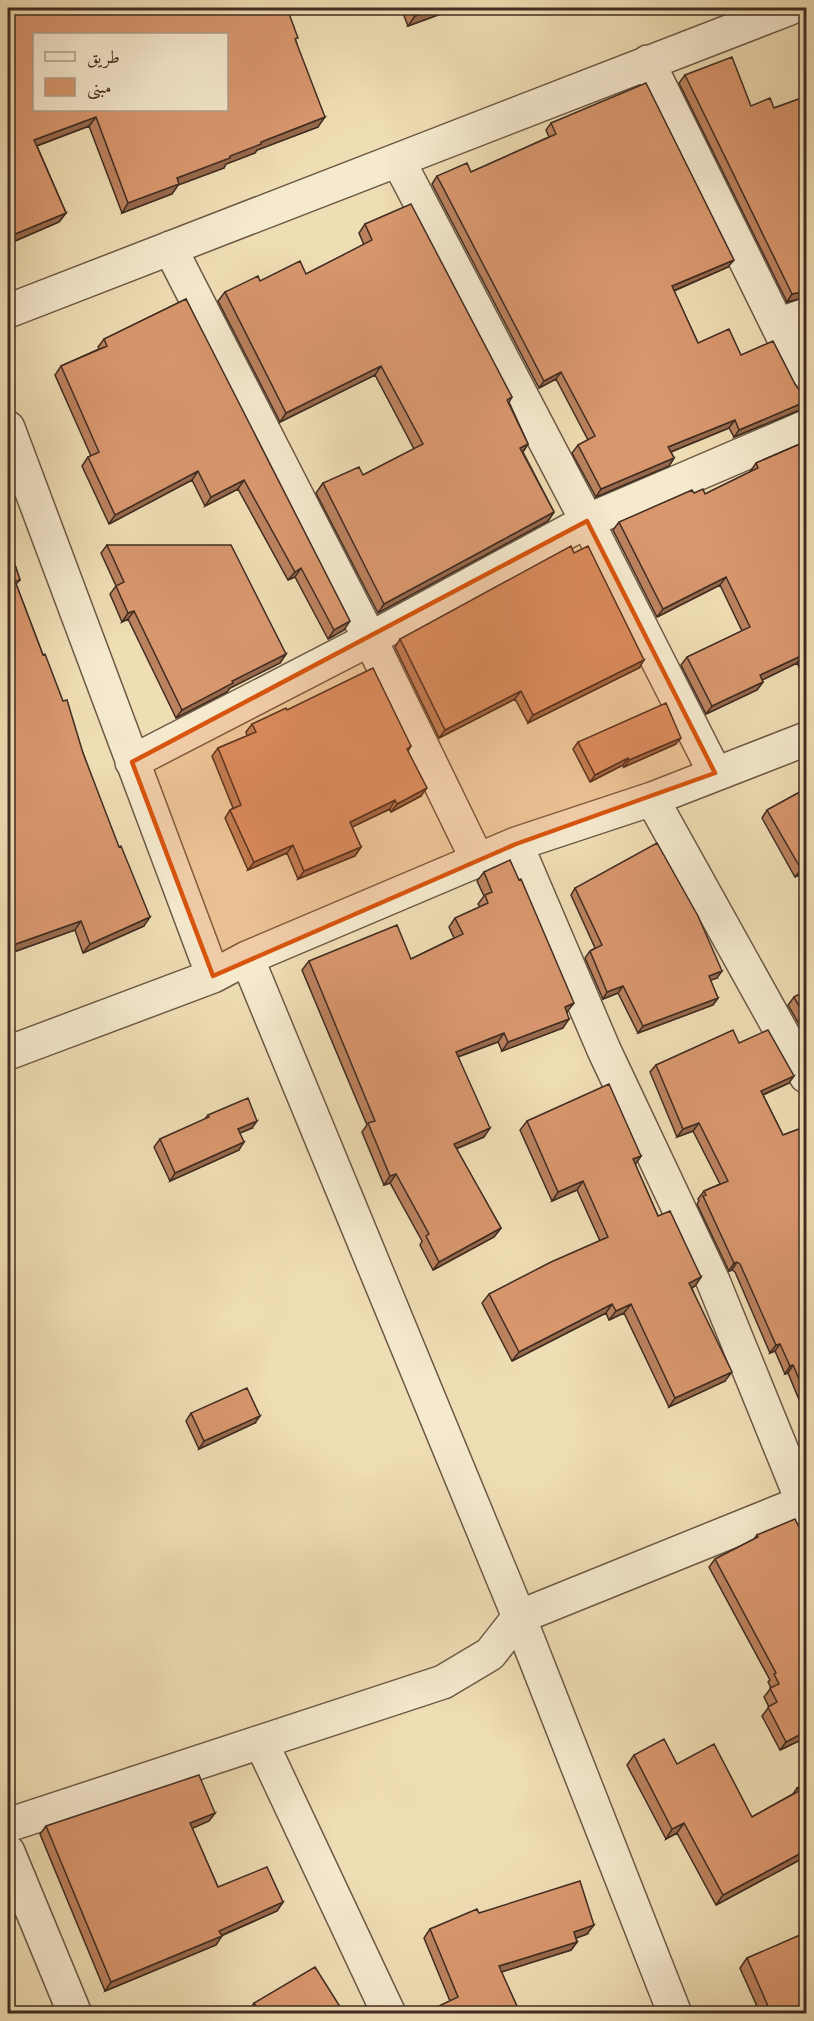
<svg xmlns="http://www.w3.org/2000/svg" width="814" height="2021" viewBox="0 0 814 2021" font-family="'EB Garamond',Amiri,serif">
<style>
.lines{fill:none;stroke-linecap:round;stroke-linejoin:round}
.minor-casing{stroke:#6c5946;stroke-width:36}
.minor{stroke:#f5e9ce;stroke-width:33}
.wall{fill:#bb825f;stroke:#412d22;stroke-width:1.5}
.shaded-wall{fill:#986a4d;stroke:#412d22;stroke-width:1.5}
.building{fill:#d9976e;stroke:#412d22;stroke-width:1.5;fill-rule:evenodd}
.marked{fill:#d7550e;fill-opacity:0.2;stroke:#d7550e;stroke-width:4.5;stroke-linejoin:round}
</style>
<rect width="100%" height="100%" fill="#efddb4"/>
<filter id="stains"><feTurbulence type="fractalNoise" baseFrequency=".00333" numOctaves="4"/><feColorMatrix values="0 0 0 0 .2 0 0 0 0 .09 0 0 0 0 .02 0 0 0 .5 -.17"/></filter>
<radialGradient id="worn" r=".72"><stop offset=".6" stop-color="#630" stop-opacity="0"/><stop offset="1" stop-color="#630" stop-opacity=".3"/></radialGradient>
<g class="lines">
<g class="minor-casing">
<path id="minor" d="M 648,62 L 806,383
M 398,160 L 587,521 L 715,773
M 170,248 L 370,639 L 478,861
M 8,311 L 790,8
M 778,325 L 806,315
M 8,428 L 213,976
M 132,762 L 370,639 L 587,521 L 806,427
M 652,799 L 806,1076
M 516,844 L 604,1050 L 713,1281 L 806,1510
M 247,958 L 519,1617 L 675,2014
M 8,1053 L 213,976 L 247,958 L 516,844 L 652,799 L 806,739
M 261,1742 L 389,2014
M 8,1825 L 443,1682 L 490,1654 L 519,1617 L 806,1501
M 8,1852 L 75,2014"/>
</g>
<use href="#minor" class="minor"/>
</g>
<path class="wall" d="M 8,8 L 296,41 L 318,127 L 257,150 L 255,153 L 226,164 L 224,168 L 178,185 L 172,194 L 122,213 L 89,126 L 37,146 L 66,213 L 59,222 L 8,244 Z
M 401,8 L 457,8 L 408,26 Z
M 685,75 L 751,106 L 774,108 L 807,96 L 807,297 L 787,302 L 679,83 Z
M 551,123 L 728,267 L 674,291 L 698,343 L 741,355 L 795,384 L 800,391 L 807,393 L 807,407 L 734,437 L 729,428 L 671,452 L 674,458 L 669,466 L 596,497 L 572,453 L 578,445 L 588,440 L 556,379 L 539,388 L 432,184 L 437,176 L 471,172 L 549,137 L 546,130 Z
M 365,224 L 512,397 L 509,402 L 528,444 L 523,452 L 554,512 L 548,521 L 378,613 L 316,493 L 323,483 L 363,475 L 414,449 L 375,375 L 280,422 L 218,301 L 225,292 L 260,281 L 306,274 L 364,245 L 359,233 Z
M 186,299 L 344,630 L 328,639 L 295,577 L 288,580 L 238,489 L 205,506 L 192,480 L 109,524 L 82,466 L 88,457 L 91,456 L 55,375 L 61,366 L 99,349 L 98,347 L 104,339 Z
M 807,332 L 807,342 L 804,336 Z
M 807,441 L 807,680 L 805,681 L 797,663 L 762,680 L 763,682 L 757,690 L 706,714 L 681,665 L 687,657 L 742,631 L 720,585 L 657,617 L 613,530 L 619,522 L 694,493 L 705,494 L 750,472 L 756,463 Z
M 8,544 L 20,580 L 16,584 L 43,655 L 83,753 L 144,926 L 83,953 L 75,930 L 8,954 Z
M 107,545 L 286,654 L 280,663 L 230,688 L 227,692 L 176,718 L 128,619 L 122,622 L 110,594 L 116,586 L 101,553 Z
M 400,639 L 639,668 L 528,723 L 515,699 L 439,738 L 395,647 Z
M 287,710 L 411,746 L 408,751 L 421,796 L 391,812 L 390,809 L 352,827 L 361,847 L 355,856 L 298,879 L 287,853 L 248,870 L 225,818 L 230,810 L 233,808 L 212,756 L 218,748 L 247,736 L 246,732 L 252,724 Z
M 578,742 L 676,744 L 624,767 L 623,765 L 590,782 L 573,749 Z
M 807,788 L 807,871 L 795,877 L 762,818 L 767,810 Z
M 484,872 L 567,1012 L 563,1028 L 502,1051 L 498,1042 L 458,1057 L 484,1137 L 456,1149 L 501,1228 L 494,1237 L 433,1270 L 420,1245 L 422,1241 L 390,1183 L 384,1185 L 362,1132 L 367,1125 L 302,970 L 309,961 L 411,959 L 454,938 L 449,927 L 455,918 L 480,907 L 478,904 L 484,896 L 477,881 Z
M 575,888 L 717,978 L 710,980 L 718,998 L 713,1005 L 638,1033 L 618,993 L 603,999 L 585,958 L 590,951 L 595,948 L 571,895 Z
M 807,990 L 807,1038 L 788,1005 L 794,997 Z
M 739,1043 L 789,1083 L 763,1095 L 783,1135 L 807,1126 L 807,1419 L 788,1373 L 785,1374 L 775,1351 L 770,1353 L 735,1272 L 732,1270 L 729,1271 L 697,1204 L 699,1201 L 698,1199 L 704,1191 L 720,1184 L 693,1131 L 677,1137 L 650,1072 L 656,1065 Z
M 208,1115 L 252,1128 L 240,1133 L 239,1150 L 170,1181 L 154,1147 L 160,1139 L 204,1120 Z
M 527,1121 L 641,1156 L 635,1164 L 658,1216 L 701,1277 L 695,1286 L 692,1288 L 725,1381 L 669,1407 L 624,1313 L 609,1320 L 606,1313 L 512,1361 L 482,1303 L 489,1294 L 600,1241 L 577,1190 L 552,1201 L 520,1130 Z
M 191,1413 L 255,1423 L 199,1449 L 186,1421 Z
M 757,1535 L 807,1737 L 780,1750 L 762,1716 L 769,1707 L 764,1697 L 771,1688 L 768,1682 L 770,1680 L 709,1567 L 715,1559 L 754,1539 Z
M 634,1755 L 677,1764 L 752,1817 L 793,1794 L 797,1788 L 807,1783 L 807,1856 L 716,1905 L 677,1833 L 666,1839 L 627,1765 Z
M 215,1813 L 209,1821 L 192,1828 L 218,1887 L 283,1902 L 277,1911 L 221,1936 L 216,1945 L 105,1991 L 40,1834 L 46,1826 Z
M 479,1913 L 587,1934 L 576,1938 L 577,1942 L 571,1950 L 501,1972 L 520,2013 L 433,2013 L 439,2006 L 450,2001 L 424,1938 L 430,1929 Z
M 747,1958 L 807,2013 L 760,2013 L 740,1968 Z
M 254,2003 L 344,2013 L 247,2013 Z"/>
<path class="shaded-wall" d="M 438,8 L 457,8 L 408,26 L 415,16 Z
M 96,117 L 89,126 L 28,149 L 34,140 Z
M 325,117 L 318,127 L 257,150 L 255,153 L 226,164 L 224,168 L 178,185 L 172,194 L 122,213 L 128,203 L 177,178 L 261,142 Z
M 66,213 L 59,222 L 8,244 L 8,237 Z
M 734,260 L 728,267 L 666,294 L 672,286 Z
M 807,291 L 807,297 L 787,302 L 792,294 Z
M 381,366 L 375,375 L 280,422 L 286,413 Z
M 561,372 L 556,379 L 539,388 L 544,381 Z
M 807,401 L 807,407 L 734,437 L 739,430 Z
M 735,420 L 729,428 L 663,455 L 668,447 Z
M 528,444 L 521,454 L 520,448 Z
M 674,458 L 669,466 L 596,497 L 601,489 Z
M 198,471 L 192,480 L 109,524 L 115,515 Z
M 244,480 L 238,489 L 205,506 L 211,497 Z
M 554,512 L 548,521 L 378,613 L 384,604 Z
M 301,568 L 295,577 L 288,580 L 295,572 Z
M 726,577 L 720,585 L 657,617 L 663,609 Z
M 134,611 L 128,619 L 122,622 L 128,613 Z
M 350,621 L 344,630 L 328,639 L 334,630 Z
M 286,654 L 280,663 L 230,688 L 227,692 L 176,718 L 182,710 L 232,681 Z
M 803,655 L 797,663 L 754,684 L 760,675 Z
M 644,660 L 639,668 L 528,723 L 533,715 Z
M 763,682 L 757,690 L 706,714 L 712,706 Z
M 521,691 L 515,699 L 439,738 L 445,730 Z
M 681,738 L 676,744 L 624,767 L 629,760 Z
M 628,758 L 623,765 L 590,782 L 595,775 Z
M 427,788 L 421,796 L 391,812 L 397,804 Z
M 395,800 L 390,809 L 344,831 L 350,822 Z
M 293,845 L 287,853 L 248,870 L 254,862 Z
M 361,847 L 355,856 L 298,879 L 304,871 Z
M 807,866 L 807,871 L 795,877 L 801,869 Z
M 150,917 L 144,926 L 83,953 L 90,944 Z
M 81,921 L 75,930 L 8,954 L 13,945 Z
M 722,971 L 717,978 L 704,983 L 709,976 Z
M 623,986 L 618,993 L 603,999 L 607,992 Z
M 718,998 L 713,1005 L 638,1033 L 643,1026 Z
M 574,1003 L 567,1012 L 559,1016 L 565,1007 Z
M 569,1019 L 563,1028 L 502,1051 L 508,1042 Z
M 504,1033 L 498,1042 L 449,1060 L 456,1052 Z
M 794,1076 L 789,1083 L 755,1098 L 761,1091 Z
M 257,1121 L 252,1128 L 233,1136 L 238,1129 Z
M 699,1123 L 693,1131 L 677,1137 L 683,1129 Z
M 490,1128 L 484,1137 L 448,1152 L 454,1144 Z
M 244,1142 L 239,1150 L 170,1181 L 175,1173 Z
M 641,1156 L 635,1165 L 633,1159 Z
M 396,1174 L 390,1183 L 384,1185 L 390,1176 Z
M 583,1181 L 577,1190 L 552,1201 L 558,1192 Z
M 501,1228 L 494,1237 L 433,1270 L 439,1262 Z
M 737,1262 L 732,1270 L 729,1271 L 734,1263 Z
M 701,1277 L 695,1286 L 683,1292 L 689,1283 Z
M 612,1304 L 606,1313 L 512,1361 L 519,1352 Z
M 631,1304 L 624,1313 L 609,1320 L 616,1311 Z
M 780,1344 L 775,1351 L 770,1353 L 776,1345 Z
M 793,1365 L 788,1373 L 785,1374 L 790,1366 Z
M 732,1372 L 725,1381 L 669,1407 L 675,1398 Z
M 260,1416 L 255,1423 L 199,1449 L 204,1441 Z
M 807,1731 L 807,1737 L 780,1750 L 786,1742 Z
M 215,1813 L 209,1821 L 184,1832 L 190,1823 Z
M 684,1823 L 677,1833 L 666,1839 L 672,1829 Z
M 807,1850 L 807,1856 L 716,1905 L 723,1895 Z
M 283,1902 L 277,1911 L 213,1939 L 219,1931 Z
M 594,1925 L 587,1934 L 568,1941 L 574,1932 Z
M 222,1936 L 216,1945 L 105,1991 L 111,1982 Z
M 577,1942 L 571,1950 L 492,1975 L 499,1966 Z"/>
<path class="building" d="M 8,8 L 41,8 L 43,12 L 53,8 L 287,8 L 298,38 L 295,39 L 325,117 L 261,142 L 261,144 L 230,156 L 230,158 L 177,178 L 179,184 L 128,203 L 96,117 L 34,140 L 66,213 L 8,237 ZM 34,34 L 226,34 L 226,110 L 34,110 Z
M 412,8 L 438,8 L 415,16 Z
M 732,57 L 751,106 L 770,98 L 774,108 L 807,96 L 807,291 L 792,294 L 685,75 Z
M 646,83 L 734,260 L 672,286 L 698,343 L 729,329 L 741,355 L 773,341 L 795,384 L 800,391 L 807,393 L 807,401 L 739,430 L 735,420 L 668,447 L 674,458 L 601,489 L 578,445 L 595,436 L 561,372 L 544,381 L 437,176 L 467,163 L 471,172 L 556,134 L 551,123 Z
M 411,204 L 512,397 L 507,400 L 528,444 L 520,448 L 554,512 L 384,604 L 323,483 L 359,467 L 363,475 L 423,444 L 381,366 L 286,413 L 225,292 L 258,276 L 260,281 L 300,261 L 306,274 L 372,240 L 365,224 Z
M 186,299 L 350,621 L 334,630 L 301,568 L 295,572 L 244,480 L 211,497 L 198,471 L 115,515 L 88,457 L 99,452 L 61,366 L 107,346 L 104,339 Z
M 807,441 L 807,662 L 803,655 L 760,675 L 763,682 L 712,706 L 687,657 L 750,627 L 726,577 L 663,609 L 619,522 L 692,490 L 694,493 L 703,489 L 705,494 L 758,468 L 756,463 Z
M 8,544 L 20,580 L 15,581 L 43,655 L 45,654 L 63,701 L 67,700 L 83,753 L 119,847 L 121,846 L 150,917 L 90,944 L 81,921 L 13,945 L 8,927 Z
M 107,545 L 231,545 L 286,654 L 232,681 L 233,683 L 182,710 L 134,611 L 128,613 L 116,586 L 124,582 Z
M 571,546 L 574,553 L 588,546 L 644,660 L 533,715 L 521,691 L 445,730 L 400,639 Z
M 373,668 L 411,746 L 407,749 L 427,788 L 397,804 L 395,800 L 350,822 L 361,847 L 304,871 L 293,845 L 254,862 L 230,810 L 241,805 L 218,748 L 256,732 L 252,724 L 286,708 L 287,710 Z
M 666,703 L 681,738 L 629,760 L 628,758 L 595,775 L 578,742 Z
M 807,788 L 807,866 L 801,869 L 767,810 Z
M 657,843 L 698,916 L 722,971 L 709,976 L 718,998 L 643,1026 L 623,986 L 607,992 L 590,951 L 602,945 L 575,888 Z
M 510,860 L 519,880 L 521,879 L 574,1003 L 565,1007 L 569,1019 L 508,1042 L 504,1033 L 456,1052 L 490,1128 L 454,1144 L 501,1228 L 439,1262 L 426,1236 L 429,1234 L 396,1174 L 390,1176 L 368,1123 L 375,1121 L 309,961 L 397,925 L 411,959 L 463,934 L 455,918 L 488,903 L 485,895 L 492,892 L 484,872 Z
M 807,990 L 807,1020 L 794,997 Z
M 733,1030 L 739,1043 L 768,1030 L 794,1076 L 761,1091 L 783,1135 L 807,1126 L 807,1398 L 793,1365 L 790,1366 L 780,1344 L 776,1345 L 740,1264 L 737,1262 L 734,1263 L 703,1196 L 706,1195 L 704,1191 L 728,1181 L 699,1123 L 683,1129 L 656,1065 Z
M 609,1084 L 641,1156 L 633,1159 L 658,1216 L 670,1211 L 701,1277 L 689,1283 L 732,1372 L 675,1398 L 631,1304 L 616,1311 L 612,1304 L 519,1352 L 489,1294 L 551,1262 L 608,1237 L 583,1181 L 558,1192 L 527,1121 Z
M 248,1098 L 257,1121 L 238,1129 L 244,1142 L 175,1173 L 160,1139 L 209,1117 L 208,1115 Z
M 247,1388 L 260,1416 L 204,1441 L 191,1413 Z
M 795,1519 L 807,1543 L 807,1731 L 786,1742 L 768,1707 L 777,1702 L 770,1688 L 779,1684 L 774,1674 L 776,1673 L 715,1559 L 758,1537 L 757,1535 Z
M 664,1739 L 677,1764 L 714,1744 L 752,1817 L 799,1791 L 797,1788 L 807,1783 L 807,1850 L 723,1895 L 684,1823 L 672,1829 L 634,1755 Z
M 199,1775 L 215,1813 L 190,1823 L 218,1887 L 267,1867 L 283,1902 L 219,1931 L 222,1936 L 111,1982 L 46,1826 Z
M 580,1881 L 594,1925 L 574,1932 L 577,1942 L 499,1966 L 520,2013 L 442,2013 L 439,2006 L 458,1997 L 430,1929 L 477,1909 L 479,1913 Z
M 807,1932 L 807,2013 L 771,2013 L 747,1958 Z
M 315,1967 L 344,2013 L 261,2013 L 254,2003 Z"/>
<path class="marked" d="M 587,521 L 715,773 L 516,844 L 213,976 L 132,762 Z"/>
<rect width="814" height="2021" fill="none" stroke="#efddb4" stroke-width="30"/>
<rect x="9" y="9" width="796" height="2003" fill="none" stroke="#412d22" stroke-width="3"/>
<rect x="15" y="15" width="784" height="1991" fill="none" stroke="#412d22" stroke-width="1.5"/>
<rect x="33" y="33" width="195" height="78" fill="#f5e9ce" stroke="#ad9e89" stroke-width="1.5"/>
<rect x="45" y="52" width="30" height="9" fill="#f5e9ce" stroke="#ad9e89" stroke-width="1.5"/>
<text x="87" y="63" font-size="18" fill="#412d22">طريق</text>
<rect x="45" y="78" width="30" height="18" fill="#d9976e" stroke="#ad9e89" stroke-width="1.5"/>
<text x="87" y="93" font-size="18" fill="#412d22">مبنى</text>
<rect width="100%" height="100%" filter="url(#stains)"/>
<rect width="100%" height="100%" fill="url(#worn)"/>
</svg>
